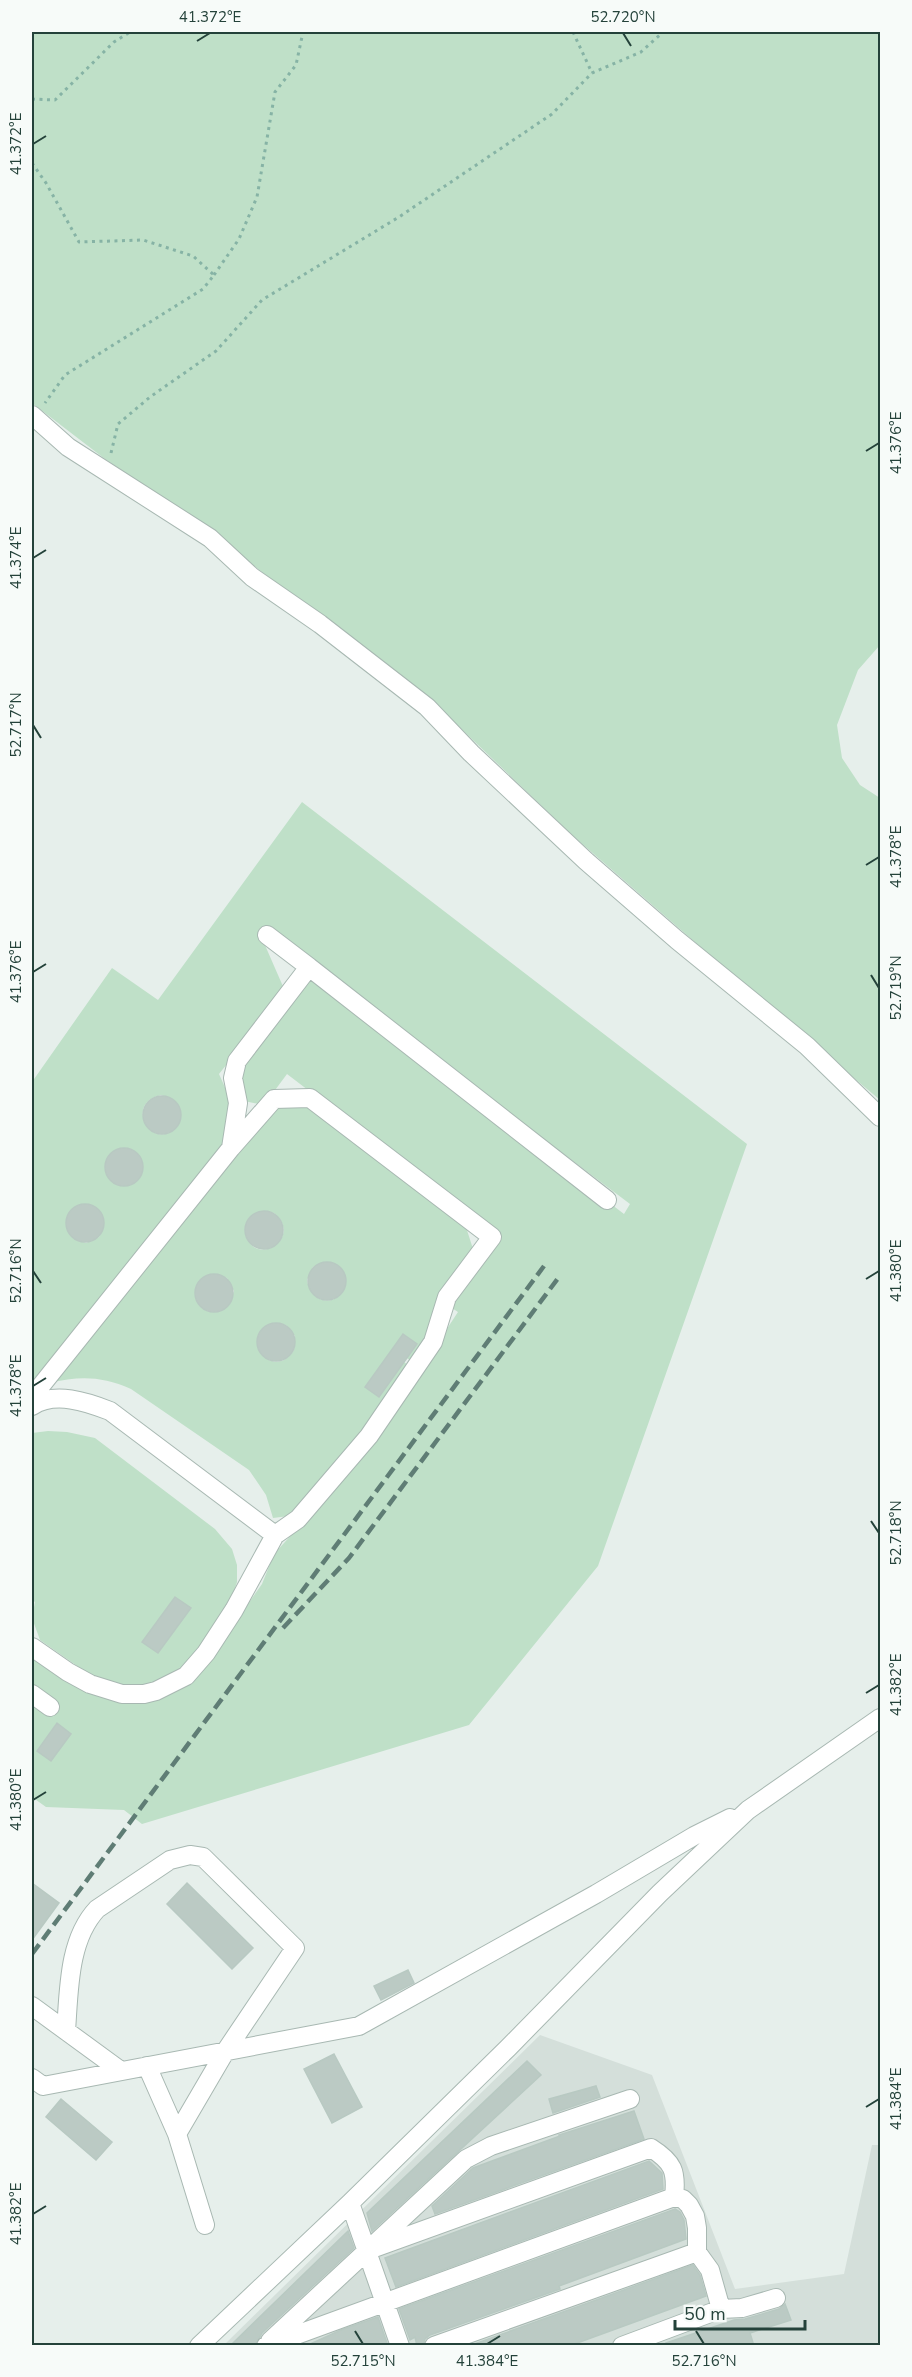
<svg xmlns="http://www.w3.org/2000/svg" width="912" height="2377" viewBox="0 0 912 2377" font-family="'Nunito Sans',sans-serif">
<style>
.built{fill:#d4dfda}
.green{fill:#bfe0c8;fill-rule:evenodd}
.building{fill:#bbcac4;stroke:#b8c9c2;stroke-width:1.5}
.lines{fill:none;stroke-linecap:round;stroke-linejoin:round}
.minor-casing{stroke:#a8b8b2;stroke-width:20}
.path{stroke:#86b3a5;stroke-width:3;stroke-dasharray:3 4.5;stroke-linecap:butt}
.minor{stroke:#fff;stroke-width:18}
.rail{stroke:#5f7d75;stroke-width:4.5;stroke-dasharray:12 6;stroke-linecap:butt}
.ticks{fill:none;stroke:#24423a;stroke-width:2}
.neatline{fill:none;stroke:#24423a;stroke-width:2}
.ticks-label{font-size:15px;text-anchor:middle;fill:#24423a}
</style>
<rect width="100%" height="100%" fill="#e6efeb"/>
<path class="built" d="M 540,2035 L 652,2075 L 735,2289 L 844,2274 L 872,2145 L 880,2145 L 880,2345 L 223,2346 Z"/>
<path class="green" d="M 32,32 L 880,32 L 880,645 L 858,670 L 837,725 L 842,758 L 860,785 L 880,798 L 880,1100 L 766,1004 L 572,835 L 427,696 L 278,585 L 204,526 L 105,459 L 32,403 Z
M 302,802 L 747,1144 L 598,1566 L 469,1725 L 142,1824 L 124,1810 L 46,1807 L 32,1797 L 32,1655 L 109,1699 L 200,1672 L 262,1584 L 274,1554 L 335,1487 L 406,1391 L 458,1312 L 449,1306 L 499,1236 L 287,1074 L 264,1105 L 244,1101 L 242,1065 L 311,974 L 624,1214 L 630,1204 L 267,930 L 261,936 L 285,991 L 219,1074 L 232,1103 L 229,1138 L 32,1390 L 32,1082 L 112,968 L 158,1000 ZM 161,1095 L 174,1100 L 181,1112 L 178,1126 C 152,1154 123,1103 161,1095 ZM 120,1148 C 132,1147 140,1152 143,1165 L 140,1178 C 127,1191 111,1187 105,1170 L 108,1156 ZM 84,1204 C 103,1206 109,1222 99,1237 L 86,1243 L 73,1238 L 66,1226 C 66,1214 72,1206 84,1204 ZM 56,1724 L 71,1734 L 51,1761 L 37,1751 Z
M 310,1105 L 465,1224 L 474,1252 L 426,1344 L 362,1432 L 314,1494 L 289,1516 L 273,1518 L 266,1495 L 249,1470 L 131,1389 C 101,1376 80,1376 49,1383 L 269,1109 ZM 260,1211 L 274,1213 C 304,1237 255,1270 245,1233 L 248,1219 ZM 326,1262 L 339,1266 L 346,1279 C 345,1307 311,1308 307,1280 L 313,1267 ZM 214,1274 L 227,1278 L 234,1291 L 230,1304 C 217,1317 200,1314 195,1296 C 195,1284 202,1276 214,1274 ZM 272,1323 L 286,1325 L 295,1336 L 294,1350 C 274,1383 236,1337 272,1323 ZM 403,1334 L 417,1344 L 407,1358 L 411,1361 L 408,1365 L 404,1362 L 379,1397 L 365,1387 Z
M 48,1431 L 67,1432 L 95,1438 L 215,1529 L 232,1549 L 237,1565 L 237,1582 L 229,1606 L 185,1667 L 147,1687 L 127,1688 L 90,1675 L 40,1640 L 32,1618 L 35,1602 L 32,1600 L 32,1433 ZM 175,1597 L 190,1609 L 158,1653 L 143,1642 Z"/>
<path class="building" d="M143 1115a19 19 0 1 1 38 0a19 19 0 1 1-38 0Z
M105 1167a19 19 0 1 1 38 0a19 19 0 1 1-38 0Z
M66 1223a19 19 0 1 1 38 0a19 19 0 1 1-38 0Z
M245 1230a19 19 0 1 1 38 0a19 19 0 1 1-38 0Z
M308 1281a19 19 0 1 1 38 0a19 19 0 1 1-38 0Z
M195 1293a19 19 0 1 1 38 0a19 19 0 1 1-38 0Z
M257 1342a19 19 0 1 1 38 0a19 19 0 1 1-38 0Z
M 403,1334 L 417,1344 L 379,1397 L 365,1387 Z
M 175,1597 L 191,1608 L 158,1653 L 142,1642 Z
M 57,1723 L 71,1734 L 51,1761 L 37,1751 Z
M 32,1883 L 59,1903 L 32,1940 Z
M 187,1883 L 253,1948 L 232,1969 L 167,1904 Z
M 408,1970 L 414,1983 L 381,2000 L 374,1986 Z
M 334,2054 L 362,2107 L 332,2123 L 304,2069 Z
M 527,2061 L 541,2075 L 372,2231 L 367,2213 Z
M 596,2086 L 600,2097 L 553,2113 L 549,2099 Z
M 61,2099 L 112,2142 L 96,2160 L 46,2117 Z
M 634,2111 L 644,2139 L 435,2214 L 432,2206 L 473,2168 L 560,2136 L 559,2135 Z
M 649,2161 L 662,2173 L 663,2189 L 396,2287 L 385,2258 Z
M 675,2209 L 680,2212 L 684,2220 L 686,2239 L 559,2286 L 560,2289 L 430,2335 L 425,2339 L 423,2346 L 417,2346 L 415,2337 L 410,2340 L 399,2309 Z
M 348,2231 L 354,2248 L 262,2333 L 255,2346 L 230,2346 Z
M 693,2265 L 700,2275 L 706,2296 L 569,2346 L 469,2346 Z
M 785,2304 L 791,2320 L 750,2333 L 754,2346 L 667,2346 L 666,2343 L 734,2320 L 745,2319 L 779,2309 Z
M 378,2317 L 388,2346 L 306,2346 L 341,2330 Z"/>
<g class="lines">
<g class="minor-casing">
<path id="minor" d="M 32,415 L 68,447 L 210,538 L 252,577 L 320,624 L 427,707 L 471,753 L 586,861 L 677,940 L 807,1046 L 880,1117
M 267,935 L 309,967
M 231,1148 L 238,1103 L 233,1078 L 237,1061 L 309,967 L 607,1200
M 32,1397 L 231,1148 L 274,1099 L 310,1098 L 492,1237 L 447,1297 L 433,1342 L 369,1436 L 298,1519 L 275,1535 L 234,1610 L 206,1653 L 186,1676 L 156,1691 L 144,1694 L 122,1694 L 90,1684 L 68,1672 L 32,1647
M 32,1406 C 55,1391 87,1402 110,1411 L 275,1535
M 32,1694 L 50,1707
M 32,2006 L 121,2071
M 66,2031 C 69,1991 68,1940 97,1909 L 170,1860 L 190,1855 L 203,1857 L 295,1948 L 225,2052 L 177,2134 L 205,2225
M 147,2066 L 177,2134
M 32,2078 L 43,2086 L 359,2026 L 596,1894 L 694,1836 L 730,1818
M 350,2203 L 400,2346
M 374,2248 L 651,2148 C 673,2162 677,2171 674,2197
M 270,2341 L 466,2159 L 491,2146 L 630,2099
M 199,2346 L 350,2203 L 508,2048 L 660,1893 L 748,1810 L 880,1718
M 266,2346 L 674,2197 L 683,2199 L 689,2205 L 695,2216 L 697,2228 L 697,2252 L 710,2270 L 721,2309
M 434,2346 L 697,2252
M 622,2346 L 721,2309 L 742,2308 L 776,2298"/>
</g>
<path class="path" d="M 573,32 L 592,73
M 32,99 L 55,100 L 114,42 L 130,32
M 32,163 L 46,183 L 79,242 L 143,240 L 193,256 L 214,275 L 203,289 L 65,375 L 45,403
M 214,275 L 239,239 L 257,197 L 275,92 L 296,65 L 303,32
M 111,453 L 118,424 L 150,397 L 216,351 L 262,300 L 399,217 L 552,114 L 592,73 L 641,52 L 663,32"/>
<use href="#minor" class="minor"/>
<path class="rail" d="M 283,1628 L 349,1558 L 559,1277
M 32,1954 L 544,1266"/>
</g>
<path class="ticks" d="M 623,33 L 631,46M 197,41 L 210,33M 33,144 L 46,136M 866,451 L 879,443M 33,558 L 46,550M 33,725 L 41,738M 866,865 L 879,857M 33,972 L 46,964M 871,975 L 879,988M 33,1271 L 41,1283M 866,1279 L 879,1271M 33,1386 L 46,1378M 871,1521 L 879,1533M 866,1693 L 879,1685M 33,1800 L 46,1792M 866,2107 L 879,2099M 33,2214 L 46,2206M 355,2331 L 363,2344M 696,2331 L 704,2344M 487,2344 L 500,2336"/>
<rect width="912" height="2377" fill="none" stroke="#f7fbf9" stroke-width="66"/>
<path d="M675 2320v9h130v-9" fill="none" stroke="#24423a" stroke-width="3"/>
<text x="684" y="2320" font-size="18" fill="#24423a" stroke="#f7fbf9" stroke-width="4.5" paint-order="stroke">50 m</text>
<rect x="33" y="33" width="846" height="2311" class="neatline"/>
<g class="ticks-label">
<text x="210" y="22">41.372°E</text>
<text x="623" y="22">52.720°N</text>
<text transform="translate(16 144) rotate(-90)" y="5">41.372°E</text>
<text transform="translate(896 443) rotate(-90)" y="5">41.376°E</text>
<text transform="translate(16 558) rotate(-90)" y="5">41.374°E</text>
<text transform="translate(16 725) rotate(-90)" y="5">52.717°N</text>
<text transform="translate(896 857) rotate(-90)" y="5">41.378°E</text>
<text transform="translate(16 972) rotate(-90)" y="5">41.376°E</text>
<text transform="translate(896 988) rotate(-90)" y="5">52.719°N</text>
<text transform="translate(16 1271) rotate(-90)" y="5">52.716°N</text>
<text transform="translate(896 1271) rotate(-90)" y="5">41.380°E</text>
<text transform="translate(16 1386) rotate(-90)" y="5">41.378°E</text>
<text transform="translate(896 1533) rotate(-90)" y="5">52.718°N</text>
<text transform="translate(896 1685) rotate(-90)" y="5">41.382°E</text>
<text transform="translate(16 1800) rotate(-90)" y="5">41.380°E</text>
<text transform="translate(896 2099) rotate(-90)" y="5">41.384°E</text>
<text transform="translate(16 2214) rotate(-90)" y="5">41.382°E</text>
<text x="363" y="2366">52.715°N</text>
<text x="487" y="2366">41.384°E</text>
<text x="704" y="2366">52.716°N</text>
</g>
</svg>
